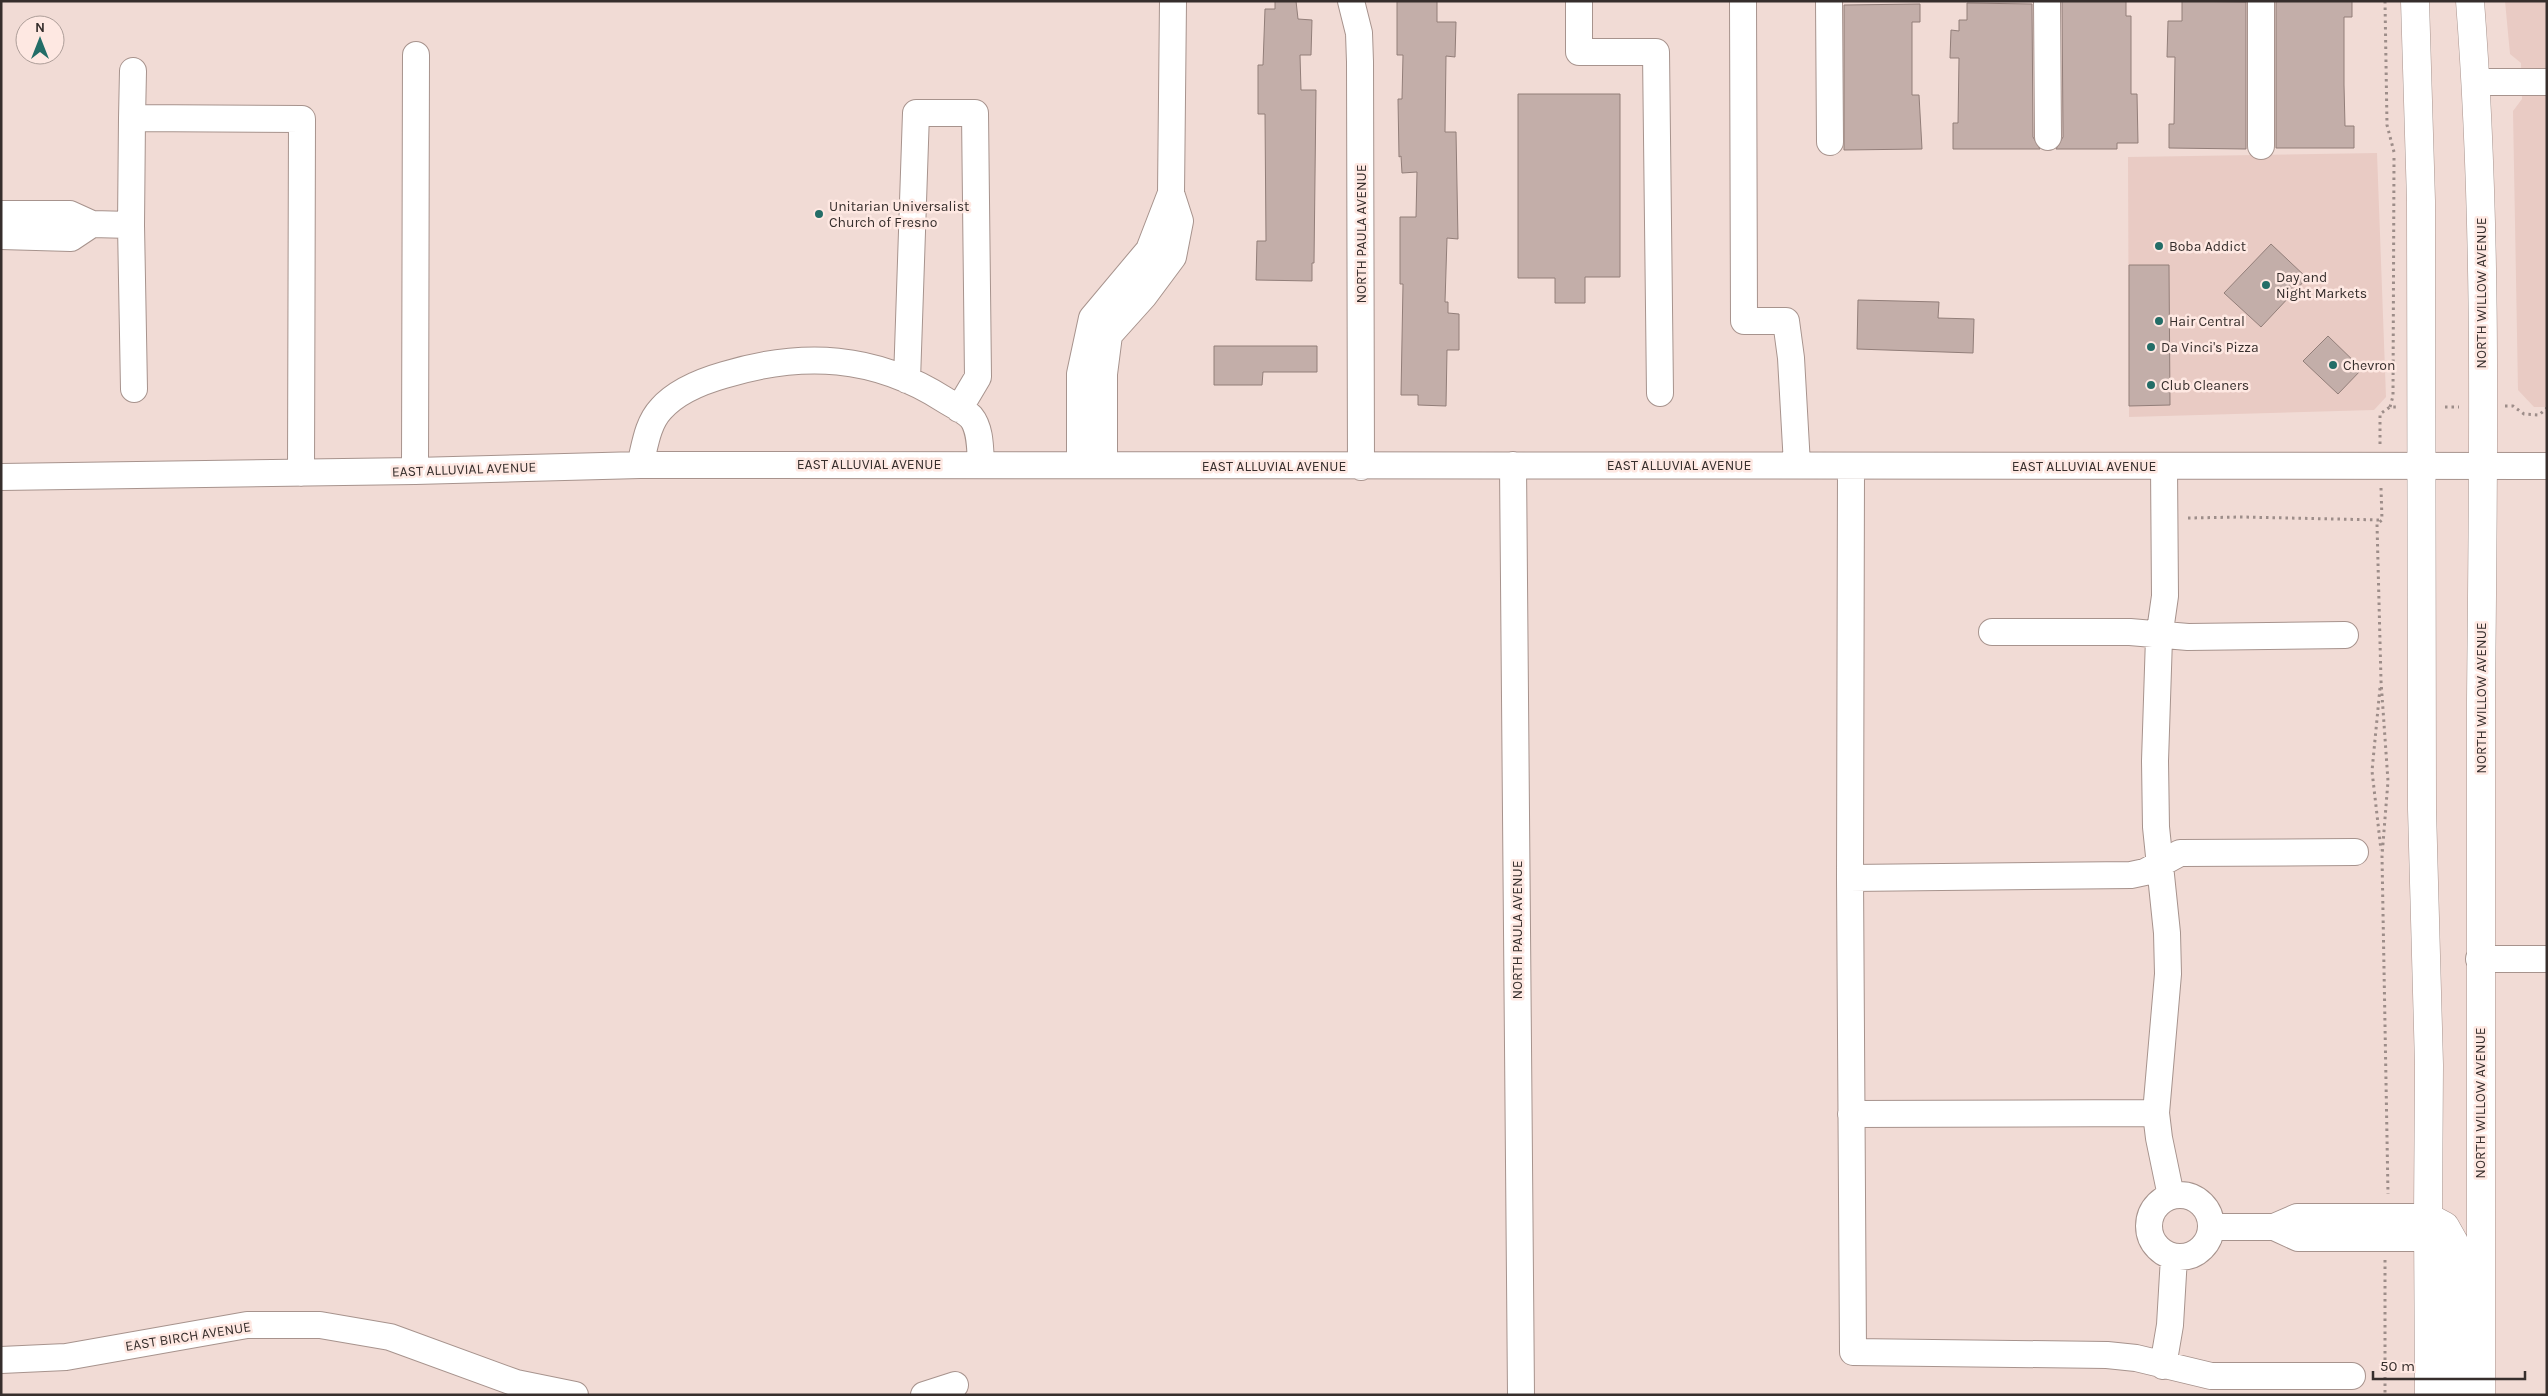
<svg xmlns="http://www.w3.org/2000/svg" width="2548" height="1396" viewBox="0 0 2548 1396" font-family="Karla,sans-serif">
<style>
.built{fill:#e9cbc4}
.building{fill:#c3aea9;stroke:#927e79}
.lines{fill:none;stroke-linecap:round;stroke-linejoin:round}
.minor-casing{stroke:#a7938d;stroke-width:28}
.major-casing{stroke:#a7938d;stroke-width:29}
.path{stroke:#9d8d89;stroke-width:3;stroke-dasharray:2.5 4;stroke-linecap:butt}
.minor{stroke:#fff;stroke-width:26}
.major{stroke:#fff;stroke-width:28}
.poi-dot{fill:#236d67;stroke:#fee8e2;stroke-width:2}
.labels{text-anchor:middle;stroke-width:5;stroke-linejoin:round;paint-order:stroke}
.poi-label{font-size:14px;fill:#362e2c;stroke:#fee8e2;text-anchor:start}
.street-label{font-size:14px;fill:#362e2c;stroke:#fee8e2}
</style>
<rect width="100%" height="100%" fill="#f1dbd5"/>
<path class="built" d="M 2505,1 L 2547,1 L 2547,407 L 2534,407 L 2518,390 L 2513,111 L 2522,99 L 2521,63 L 2510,54 Z
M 2377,153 L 2386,397 L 2374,410 L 2129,417 L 2128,157 Z"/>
<path class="building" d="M 1275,1 L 1296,1 L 1298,19 L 1312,20 L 1311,55 L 1300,55 L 1301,90 L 1316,90 L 1314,263 L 1312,263 L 1312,281 L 1256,280 L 1257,241 L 1266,241 L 1265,114 L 1258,114 L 1258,65 L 1263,65 L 1265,9 L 1275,9 Z
M 1397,1 L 1437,1 L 1437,22 L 1456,22 L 1455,57 L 1446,56 L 1445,132 L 1456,132 L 1458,239 L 1447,238 L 1445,302 L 1448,302 L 1448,313 L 1459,314 L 1459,350 L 1447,350 L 1446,406 L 1418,405 L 1418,395 L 1401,395 L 1403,284 L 1400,284 L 1400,217 L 1416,217 L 1417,172 L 1402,173 L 1401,156 L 1399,157 L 1398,99 L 1402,99 L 1403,55 L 1397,55 Z
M 2062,1 L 2126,1 L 2126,16 L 2131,16 L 2131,94 L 2137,94 L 2138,143 L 2117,143 L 2117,149 L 2056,149 L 2063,137 Z
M 2182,1 L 2246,2 L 2246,149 L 2169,148 L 2169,124 L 2174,124 L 2175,57 L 2167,57 L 2168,21 L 2182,21 Z
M 2276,1 L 2352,1 L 2352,17 L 2344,17 L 2344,85 L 2345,126 L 2354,126 L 2354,148 L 2276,148 Z
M 1967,3 L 2032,4 L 2033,137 L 2040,149 L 1953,149 L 1953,123 L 1958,123 L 1959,58 L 1950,58 L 1951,30 L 1959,31 L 1959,20 L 1967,20 Z
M 1920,4 L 1920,22 L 1912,22 L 1912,95 L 1919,95 L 1922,149 L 1844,150 L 1844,5 Z
M 1518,94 L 1620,94 L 1620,277 L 1585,277 L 1585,303 L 1555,303 L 1555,278 L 1518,278 Z
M 2271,244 L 2307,278 L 2261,327 L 2224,293 Z
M 2129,265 L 2169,265 L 2170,405 L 2129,406 Z
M 1858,300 L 1939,302 L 1938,318 L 1974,319 L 1973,353 L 1857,349 Z
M 2328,336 L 2362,369 L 2338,394 L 2303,361 Z
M 1214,346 L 1317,346 L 1317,372 L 1263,372 L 1262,385 L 1214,385 Z"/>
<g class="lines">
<g class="minor-casing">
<path id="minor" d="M 1351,1 L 1359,33 L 1360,62 L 1361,467
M 1579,1 L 1579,52 L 1656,52 L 1660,393
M 1743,1 L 1744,321 L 1786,321 L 1791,358 L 1797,465
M 1829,1 L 1830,142
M 2047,1 L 2048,137
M 2476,82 L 2547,82
M 132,118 L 133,71
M 2261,146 L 2261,1
M 1171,193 L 1173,1
M 1,214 L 70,214 L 92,224 L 131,225 L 132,118 L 302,119 L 301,473
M 131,225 L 134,389
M 1,236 L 71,238 L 92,224
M 907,380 L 916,113 L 975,113 L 978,377 L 959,409
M 640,465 C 645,446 647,424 661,409 C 676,392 703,381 724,375 C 803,351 875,355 945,400 C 953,405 964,410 971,417 C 981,429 980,450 981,464
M 1080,465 L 1080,374 L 1092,318 L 1149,250 L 1171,193 L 1180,221 L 1173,257 L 1144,296 L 1109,335 L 1104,374 L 1104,465
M 1513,465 L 1521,1395
M 1851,466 L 1850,878 L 1853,1352 L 2107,1355 L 2136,1358 L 2211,1376 L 2352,1376
M 2164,466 L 2165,596 L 2159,638 L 2155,761 L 2156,827 L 2167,933 L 2168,974 L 2156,1113 L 2159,1138 L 2171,1196
M 415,471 L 416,55
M 1,477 L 415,471 L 640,465 L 2547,466
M 1992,632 L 2130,632 L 2188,637 L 2345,635
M 1850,878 L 2131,875 L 2145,872 L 2180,853 L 2355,852
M 2479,959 L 2547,959
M 1851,1114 L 2156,1113
M2149 1226a31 31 0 1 1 62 0a31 31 0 1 1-62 0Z
M 2211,1227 L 2274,1227 L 2297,1217 L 2428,1217
M 2274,1227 L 2298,1238 L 2428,1238
M 1,1360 L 66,1357 L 247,1325 L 320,1325 L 390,1337 L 516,1383 L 575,1395
M 2163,1366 L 2170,1325 L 2174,1257
M 924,1395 L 955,1385"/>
</g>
<g class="major-casing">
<path id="major" d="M 2415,1 L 2421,201 L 2422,809 L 2429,1065 L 2428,1217 L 2429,1395
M 2470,1 C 2488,234 2483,468 2481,701 C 2479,933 2480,1164 2481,1395
M 2428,1217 L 2445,1226 L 2454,1242 L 2457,1395"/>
</g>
<path class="path" d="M 2385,1 L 2387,125 L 2394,152
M 2505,406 L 2513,406 L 2524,414 L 2539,415 L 2547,408
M 2390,407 L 2393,396 L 2394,158
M 2445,407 L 2459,407
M 2380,444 L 2380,414 L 2390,407 L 2399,407
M 2381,488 L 2382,520 L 2377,524 L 2381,681 L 2388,781 L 2382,856 L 2388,1194
M 2188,518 L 2242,517 L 2381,520
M 2380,688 L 2372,771 L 2381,850
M 2385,1260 L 2385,1395"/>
<use href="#minor" class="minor"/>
<use href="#major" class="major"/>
</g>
<g class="poi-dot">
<circle cx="819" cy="214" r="5"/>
<circle cx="2159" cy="246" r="5"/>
<circle cx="2266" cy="285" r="5"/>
<circle cx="2159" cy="321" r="5"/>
<circle cx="2151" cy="347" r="5"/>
<circle cx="2333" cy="365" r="5"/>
<circle cx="2151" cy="385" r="5"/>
</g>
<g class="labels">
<g class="poi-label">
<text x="829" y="211">Unitarian Universalist<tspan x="829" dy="16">Church of Fresno</tspan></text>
<text x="2169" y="251">Boba Addict</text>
<text x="2276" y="282">Day and<tspan x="2276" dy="16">Night Markets</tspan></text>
<text x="2169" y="326">Hair Central</text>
<text x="2161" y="352">Da Vinci's Pizza</text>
<text x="2343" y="370">Chevron</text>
<text x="2161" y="390">Club Cleaners</text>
</g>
<g class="street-label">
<text transform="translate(1361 234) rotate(-90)" y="5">NORTH PAULA AVENUE</text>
<text transform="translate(2481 293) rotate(-90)" y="5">NORTH WILLOW AVENUE</text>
<text x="869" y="469">EAST ALLUVIAL AVENUE</text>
<text x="1679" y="470">EAST ALLUVIAL AVENUE</text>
<text x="1274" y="471">EAST ALLUVIAL AVENUE</text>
<text x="2084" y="471">EAST ALLUVIAL AVENUE</text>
<text transform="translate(464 469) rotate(-2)" y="5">EAST ALLUVIAL AVENUE</text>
<text transform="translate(2481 698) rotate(-90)" y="5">NORTH WILLOW AVENUE</text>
<text transform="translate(1517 930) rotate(-90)" y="5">NORTH PAULA AVENUE</text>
<text transform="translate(2480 1103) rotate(-90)" y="5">NORTH WILLOW AVENUE</text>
<text transform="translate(188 1336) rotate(-9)" y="5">EAST BIRCH AVENUE</text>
</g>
</g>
<rect width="2548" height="1396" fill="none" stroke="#362e2c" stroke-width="5"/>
<g transform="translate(40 40)"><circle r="24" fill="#fee8e2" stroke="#ae9e99"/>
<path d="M0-4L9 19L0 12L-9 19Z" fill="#236d67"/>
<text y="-8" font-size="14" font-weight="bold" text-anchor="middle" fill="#362e2c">N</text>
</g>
<path d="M2373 1371v8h152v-8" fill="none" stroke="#362e2c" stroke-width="2.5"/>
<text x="2380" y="1371" font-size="15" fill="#362e2c" stroke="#fee8e2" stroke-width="4" paint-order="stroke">50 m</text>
</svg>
